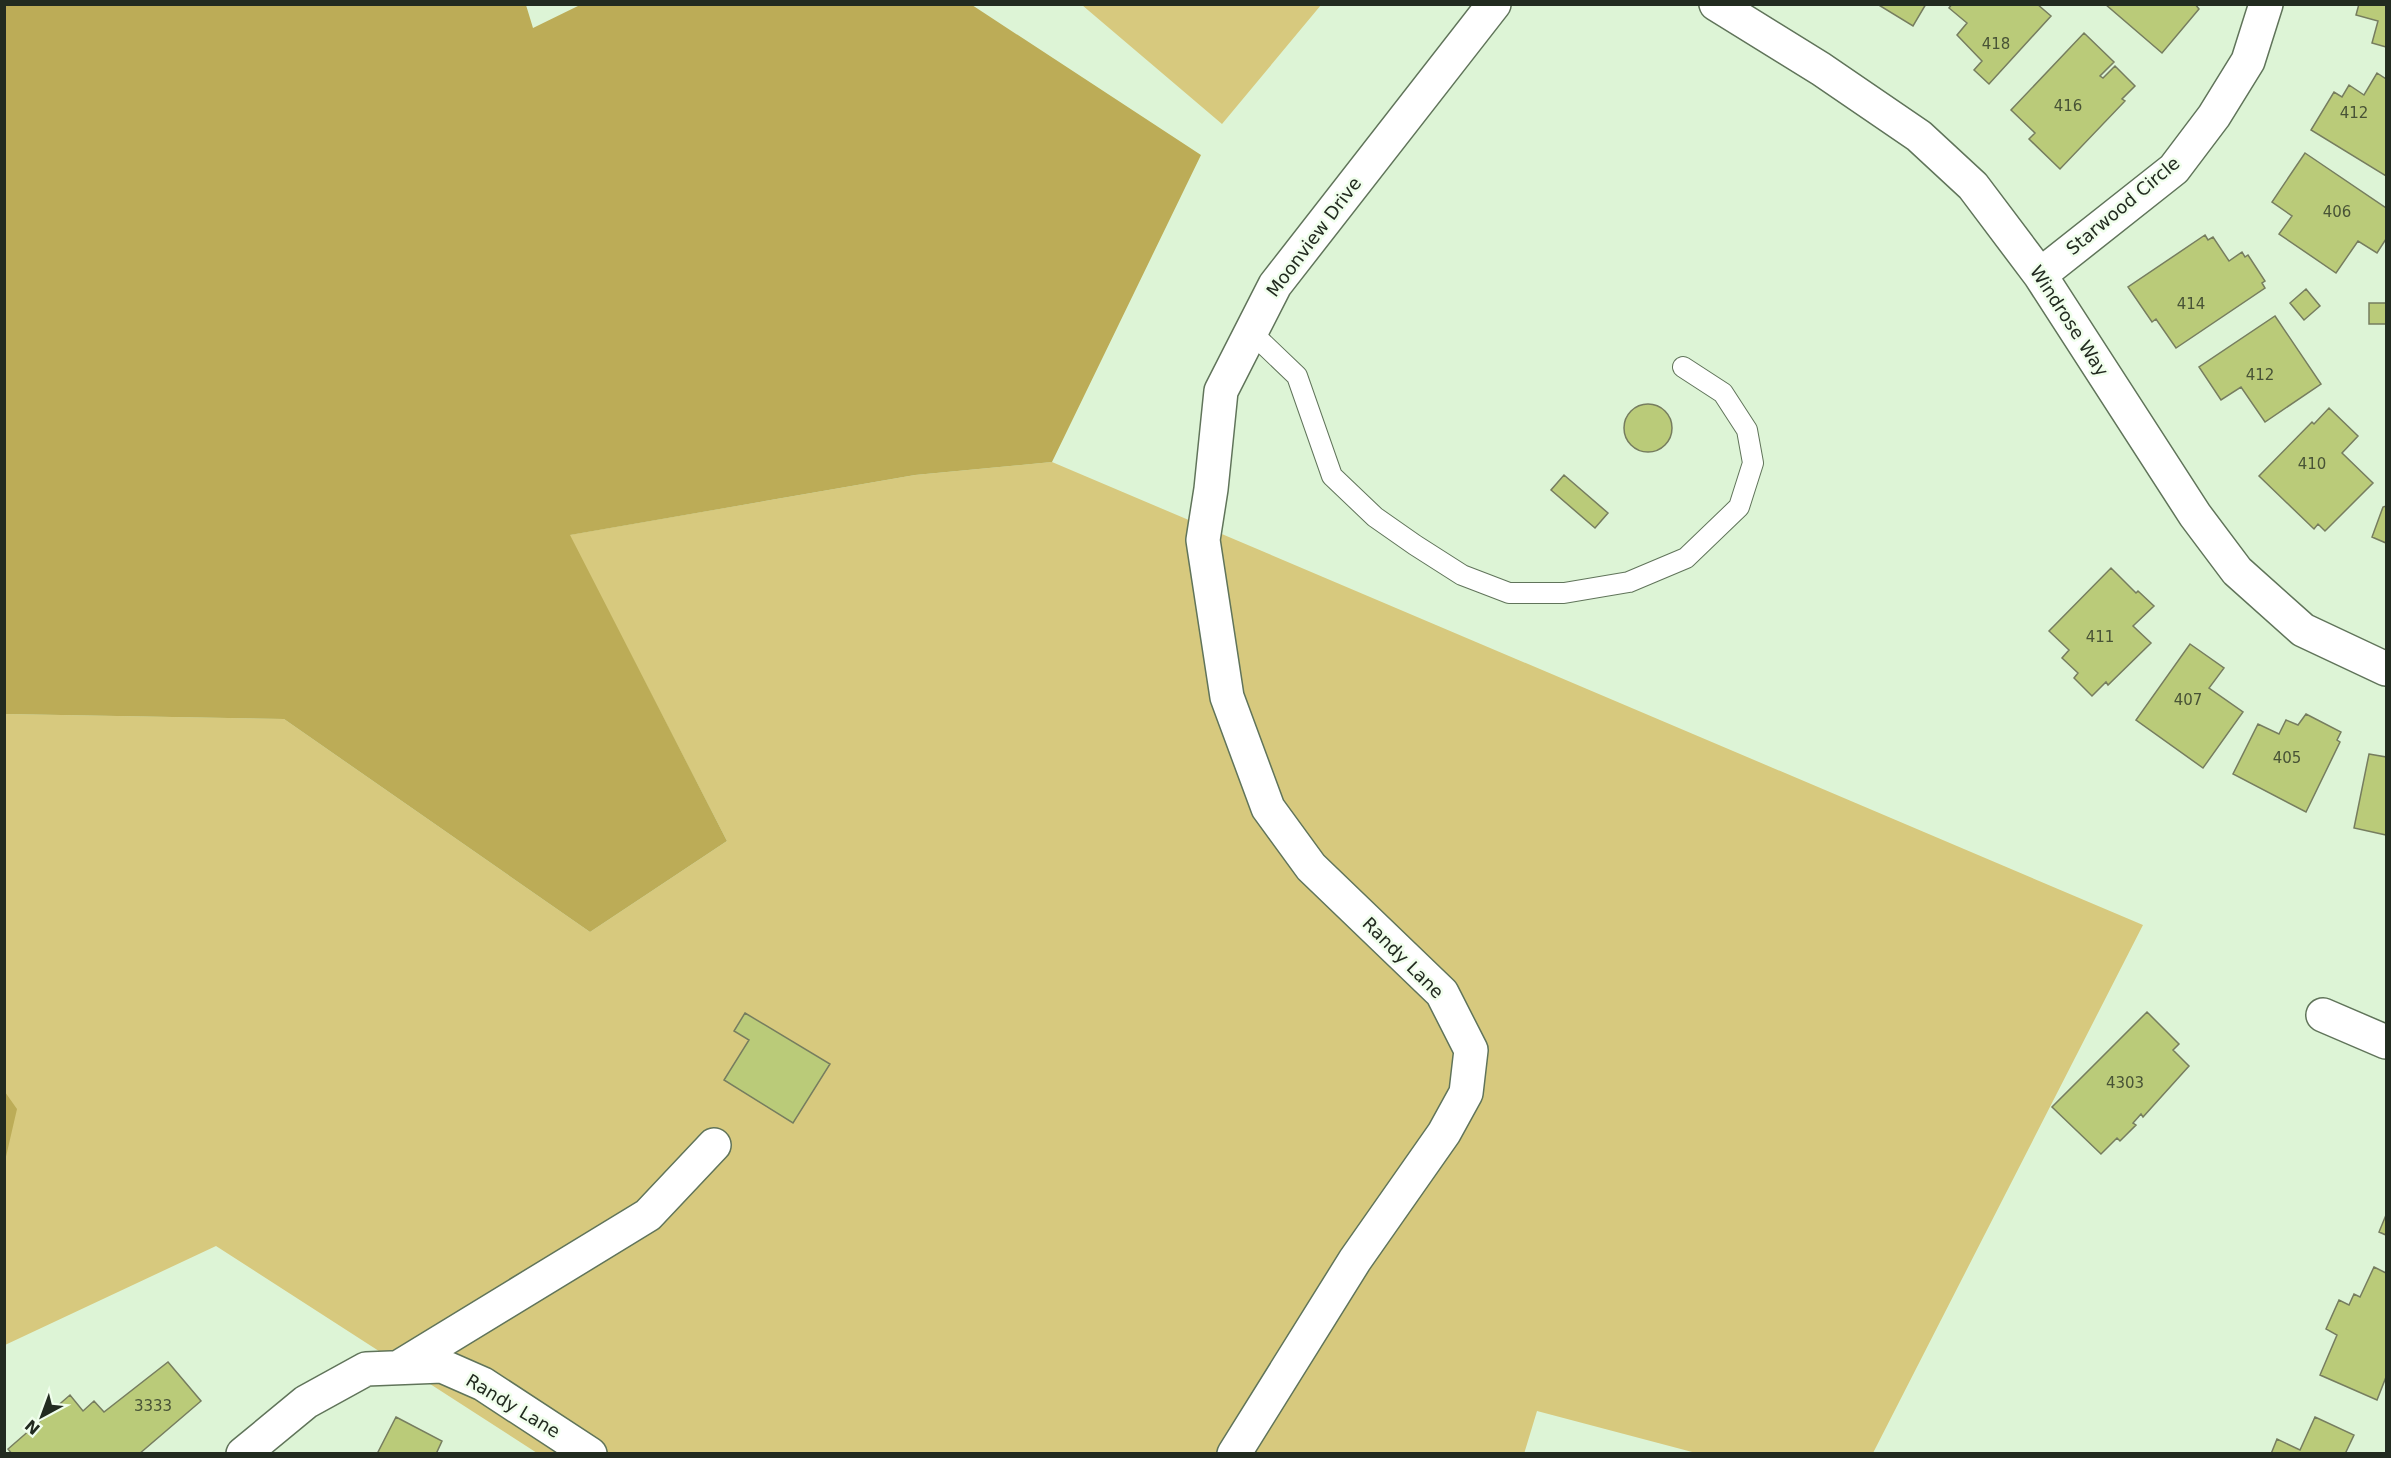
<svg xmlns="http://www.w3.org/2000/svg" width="2391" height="1458" viewBox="0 0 2391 1458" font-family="'DejaVu Sans',sans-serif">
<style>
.green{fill:#d7c97e}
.forest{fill:#bcac57}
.building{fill:#bacb79;stroke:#767d5f;stroke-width:1.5}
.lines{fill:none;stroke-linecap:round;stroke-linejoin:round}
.service-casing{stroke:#60745a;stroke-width:22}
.minor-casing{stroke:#60745a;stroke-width:36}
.service{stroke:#fff;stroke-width:20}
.minor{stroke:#fff;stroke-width:33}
.labels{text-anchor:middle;stroke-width:5;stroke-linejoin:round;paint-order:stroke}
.number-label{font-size:15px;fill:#485336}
.street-label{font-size:18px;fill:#222b20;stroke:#f0feec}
</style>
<rect width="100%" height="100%" fill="#ddf4d6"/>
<path class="green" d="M 1082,5 L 1321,5 L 1222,124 Z
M 1052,462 L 2143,925 L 1873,1453 L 1696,1453 L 1537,1411 L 1524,1454 L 537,1453 L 216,1246 L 5,1345 L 5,714 L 284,719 L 590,932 L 727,841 L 569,535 L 915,475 Z"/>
<path class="forest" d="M 526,5 L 533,28 L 580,5 L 972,5 L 1201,155 L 1052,462 L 915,475 L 570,535 L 727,841 L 590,932 L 284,719 L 5,714 L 5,5 Z
M 5,1092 L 17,1109 L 5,1161 Z"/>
<path class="building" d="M 1877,4 L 1926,4 L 1913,26 Z
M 1952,4 L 2037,4 L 2051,16 L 1989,84 L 1974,70 L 1982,61 L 1957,35 L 1967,23 L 1949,8 Z
M 2105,4 L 2195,4 L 2199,9 L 2162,53 Z
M 2359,4 L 2386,4 L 2386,47 L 2372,43 L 2378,21 L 2356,15 Z
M 2084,33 L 2114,62 L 2100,76 L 2103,78 L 2115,66 L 2135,86 L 2122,99 L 2125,101 L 2060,169 L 2029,139 L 2035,133 L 2011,110 Z
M 2377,73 L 2386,79 L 2386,176 L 2311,130 L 2334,92 L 2342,97 L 2349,85 L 2364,95 Z
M 2305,153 L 2386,208 L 2386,239 L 2377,253 L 2358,241 L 2336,273 L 2279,234 L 2292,216 L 2272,202 Z
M 2205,235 L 2208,240 L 2213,237 L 2229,261 L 2242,252 L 2245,257 L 2248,255 L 2265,281 L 2262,283 L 2265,288 L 2176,348 L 2156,319 L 2152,322 L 2128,287 Z
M 2306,289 L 2320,306 L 2304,320 L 2290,303 Z
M 2369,303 L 2386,303 L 2386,324 L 2369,324 Z
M 2275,316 L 2321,384 L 2265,422 L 2241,387 L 2221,400 L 2199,367 Z
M1624 428a24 24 0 1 1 48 0a24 24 0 1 1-48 0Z
M 2329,408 L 2358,436 L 2342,453 L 2373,483 L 2325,531 L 2318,524 L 2314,529 L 2259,476 L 2312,422 L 2314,424 Z
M 1564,475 L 1608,513 L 1595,528 L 1551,490 Z
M 2386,506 L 2386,543 L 2372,537 L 2383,507 Z
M 2111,568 L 2136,593 L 2138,591 L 2154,606 L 2133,626 L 2151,643 L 2108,685 L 2106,682 L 2092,696 L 2074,678 L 2078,673 L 2062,658 L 2069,650 L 2049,631 Z
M 2190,644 L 2224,668 L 2209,688 L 2243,712 L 2203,768 L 2136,720 Z
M 2306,714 L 2341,732 L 2337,740 L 2340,742 L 2306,812 L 2233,774 L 2258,724 L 2279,734 L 2286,720 L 2298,725 Z
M 2369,754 L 2386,757 L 2386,835 L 2354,828 Z
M 2147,1012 L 2179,1044 L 2173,1050 L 2189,1066 L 2143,1117 L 2141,1114 L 2133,1123 L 2136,1125 L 2120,1141 L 2117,1138 L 2101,1154 L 2052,1107 Z
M 745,1013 L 830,1064 L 793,1123 L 724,1080 L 749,1040 L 734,1031 Z
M 2386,1215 L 2386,1235 L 2379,1232 Z
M 2374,1267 L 2386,1273 L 2386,1377 L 2377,1400 L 2320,1375 L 2337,1335 L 2326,1329 L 2339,1300 L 2349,1305 L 2354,1294 L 2360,1297 Z
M 168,1362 L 201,1401 L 139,1454 L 12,1454 L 8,1449 L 70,1395 L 83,1411 L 94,1401 L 104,1412 Z
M 396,1417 L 442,1441 L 436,1454 L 377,1454 Z
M 2315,1417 L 2354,1435 L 2345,1454 L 2271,1454 L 2277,1439 L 2300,1450 Z"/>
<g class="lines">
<g class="service-casing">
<path id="service" d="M 1251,332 L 1297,376 L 1332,476 L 1375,517 L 1415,545 L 1462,575 L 1509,593 L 1564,593 L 1629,582 L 1686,558 L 1739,507 L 1753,463 L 1747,430 L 1723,393 L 1683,367"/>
</g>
<g class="minor-casing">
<path id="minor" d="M 1716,4 L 1821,69 L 1919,136 L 1973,186 L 2040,275 L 2195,515 L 2237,571 L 2303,630 L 2386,669
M 2040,275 L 2174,169 L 2214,116 L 2248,61 L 2266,4
M 2323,1015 L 2386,1042
M 399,1367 L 648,1215 L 714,1145
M 243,1454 L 306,1402 L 366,1369 L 442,1366 L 483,1384 L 590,1454
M 1234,1454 L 1355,1260 L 1444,1133 L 1466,1093 L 1471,1050 L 1442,993 L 1311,867 L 1268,808 L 1227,697 L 1203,540 L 1211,489 L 1221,391 L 1275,285 L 1494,4"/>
</g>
<use href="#service" class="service"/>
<use href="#minor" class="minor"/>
</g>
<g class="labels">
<g class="number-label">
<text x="1996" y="49">418</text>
<text x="2068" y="111">416</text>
<text x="2354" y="118">412</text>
<text x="2337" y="217">406</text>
<text x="2191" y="309">414</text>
<text x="2260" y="380">412</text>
<text x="2312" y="469">410</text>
<text x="2100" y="642">411</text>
<text x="2188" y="705">407</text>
<text x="2287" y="763">405</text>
<text x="2125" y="1088">4303</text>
<text x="153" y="1411">3333</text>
</g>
<g class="street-label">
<text transform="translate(2123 206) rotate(-40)" y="6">Starwood Circle</text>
<text transform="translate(1314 237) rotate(-53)" y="6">Moonview Drive</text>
<text transform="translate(2069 321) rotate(57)" y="6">Windrose Way</text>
<text transform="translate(1403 958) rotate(45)" y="6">Randy Lane</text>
<text transform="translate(513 1406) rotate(31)" y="6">Randy Lane</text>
</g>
</g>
<rect width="2391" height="1458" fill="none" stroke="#222b20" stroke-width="12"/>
<g transform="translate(42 1416) rotate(221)" stroke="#f0feec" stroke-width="4.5" paint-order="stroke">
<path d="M0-4.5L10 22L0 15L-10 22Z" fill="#222b20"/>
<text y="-9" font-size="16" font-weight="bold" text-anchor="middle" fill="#222b20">N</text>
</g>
</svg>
